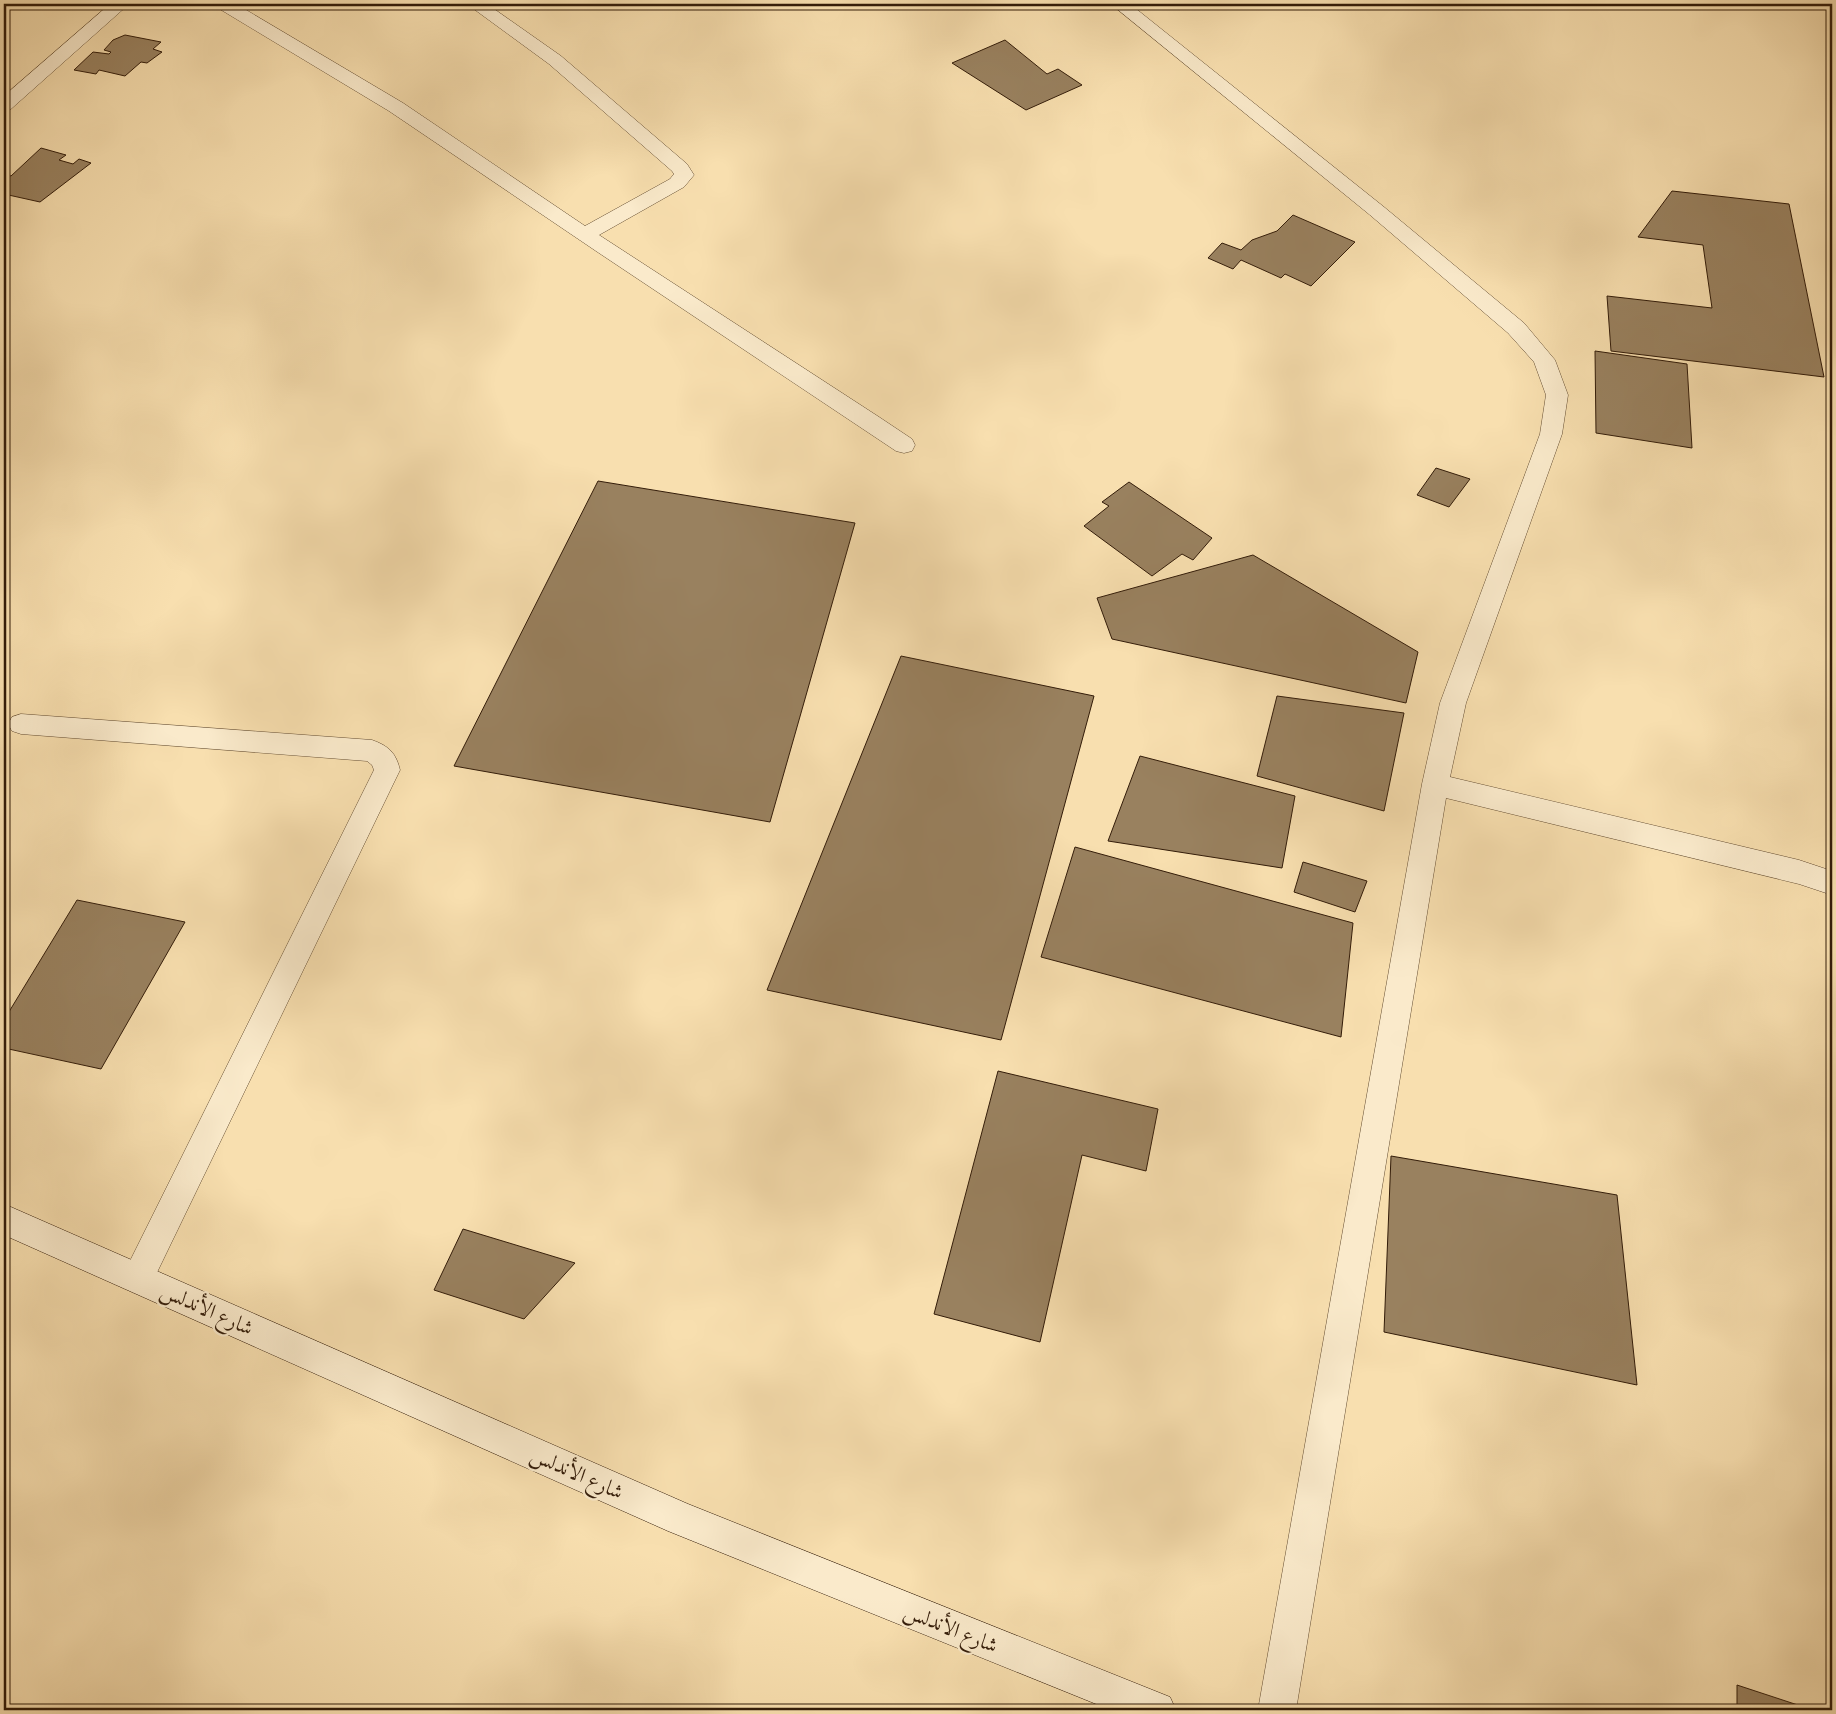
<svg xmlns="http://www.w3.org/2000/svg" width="1836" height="1714" viewBox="0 0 1836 1714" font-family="'IM FELL English',Amiri,serif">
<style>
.building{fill:#99815f;stroke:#331c09}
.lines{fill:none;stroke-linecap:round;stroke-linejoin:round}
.minor-casing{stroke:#644d32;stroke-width:1}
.secondary-casing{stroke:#331c09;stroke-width:1}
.minor{fill:#faeacb;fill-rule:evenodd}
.secondary{fill:#faeacb;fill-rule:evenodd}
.labels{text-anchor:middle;stroke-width:4.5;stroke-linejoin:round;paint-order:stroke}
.near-street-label{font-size:21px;fill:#331c09;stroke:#faeacb}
</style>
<rect width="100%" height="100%" fill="#f8dfaf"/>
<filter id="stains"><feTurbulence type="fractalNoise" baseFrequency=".004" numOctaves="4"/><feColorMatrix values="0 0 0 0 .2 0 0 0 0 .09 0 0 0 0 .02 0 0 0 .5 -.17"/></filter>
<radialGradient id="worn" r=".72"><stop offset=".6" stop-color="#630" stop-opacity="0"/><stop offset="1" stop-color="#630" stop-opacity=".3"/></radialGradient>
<path class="building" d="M 125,35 L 161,42 L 153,49 L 162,52 L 147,63 L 141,62 L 125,76 L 99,70 L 96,74 L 74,70 L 93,52 L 109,54 L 111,52 L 104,50 L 113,40 Z
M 1005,40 L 1047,74 L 1058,69 L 1082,85 L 1026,110 L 952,63 Z
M 41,148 L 66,155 L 59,160 L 73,164 L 79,159 L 91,163 L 40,202 L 4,194 L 4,174 L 11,176 Z
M 1672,191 L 1789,204 L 1824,377 L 1611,351 L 1607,296 L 1712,308 L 1703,245 L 1638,237 Z
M 1293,215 L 1355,242 L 1311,286 L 1285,274 L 1281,278 L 1241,260 L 1233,269 L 1208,258 L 1222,243 L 1241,250 L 1252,240 L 1277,231 Z
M 1595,351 L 1687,364 L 1692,448 L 1596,433 Z
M 1436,468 L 1470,479 L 1449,507 L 1417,495 Z
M 598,481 L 855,523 L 770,822 L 454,766 Z
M 1129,482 L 1212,538 L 1193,560 L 1182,554 L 1152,576 L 1084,526 L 1109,506 L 1102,502 Z
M 1253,555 L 1418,652 L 1406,703 L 1112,639 L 1097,598 Z
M 901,656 L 1094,696 L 1001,1040 L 767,990 Z
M 1277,696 L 1404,713 L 1384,811 L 1257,776 Z
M 1140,756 L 1295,796 L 1282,868 L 1108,841 Z
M 1075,847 L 1353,923 L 1341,1037 L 1041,957 Z
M 1303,862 L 1367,881 L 1355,912 L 1294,892 Z
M 77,900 L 185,922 L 101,1069 L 4,1048 L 4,1020 Z
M 998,1071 L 1158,1109 L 1146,1171 L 1082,1155 L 1040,1342 L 934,1314 Z
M 1391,1156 L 1617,1195 L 1637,1385 L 1384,1332 Z
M 463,1229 L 575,1263 L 524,1319 L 434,1290 Z
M 1737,1685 L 1813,1710 L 1737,1710 Z"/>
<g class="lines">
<g class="minor-casing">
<path id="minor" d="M 110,4 L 129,4 L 11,109 L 4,111 L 4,96 Z
M 215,4 L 236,4 L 403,103 L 585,226 L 670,179 L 674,174 L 672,171 L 549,64 L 467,4 L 487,4 L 561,56 L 687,164 L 694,175 L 684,187 L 599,235 L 879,417 L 912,439 L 915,445 L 912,451 L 904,453 L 896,451 L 596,251 L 389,111 L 218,8 Z
M 1111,4 L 1130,4 L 1384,207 L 1524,323 L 1555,360 L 1568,395 L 1562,434 L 1466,703 L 1450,777 L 1799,860 L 1832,871 L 1832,895 L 1799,884 L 1446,798 L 1296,1710 L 1258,1710 L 1422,784 L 1440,703 L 1540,434 L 1546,395 L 1534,362 L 1508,333 L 1370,215 Z
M 21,714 L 372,740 C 389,746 396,753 400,770 L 149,1289 L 138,1294 L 127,1289 L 122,1278 L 127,1267 L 374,770 L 372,765 L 367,761 L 21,734 L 12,731 L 8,724 L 12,717 Z"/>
</g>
<g class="secondary-casing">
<path id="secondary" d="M 4,1204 L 688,1504 L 1170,1697 L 1176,1710 L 1111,1710 L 668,1531 L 4,1235 Z"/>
</g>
<use href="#minor" class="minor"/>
<use href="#secondary" class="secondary"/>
</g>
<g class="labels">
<g class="near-street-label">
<text transform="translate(207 1309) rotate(24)" y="7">شارع الأندلس</text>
<text transform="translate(577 1473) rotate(24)" y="7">شارع الأندلس</text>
<text transform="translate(951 1628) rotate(22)" y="7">شارع الأندلس</text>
</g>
</g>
<rect width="1836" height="1714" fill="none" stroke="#f8dfaf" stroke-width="20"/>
<rect x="5" y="5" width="1826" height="1704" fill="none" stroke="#331c09" stroke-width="2.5"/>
<rect x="10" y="10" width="1816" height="1694" fill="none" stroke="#331c09"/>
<rect width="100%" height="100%" filter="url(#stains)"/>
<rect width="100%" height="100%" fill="url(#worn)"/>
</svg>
